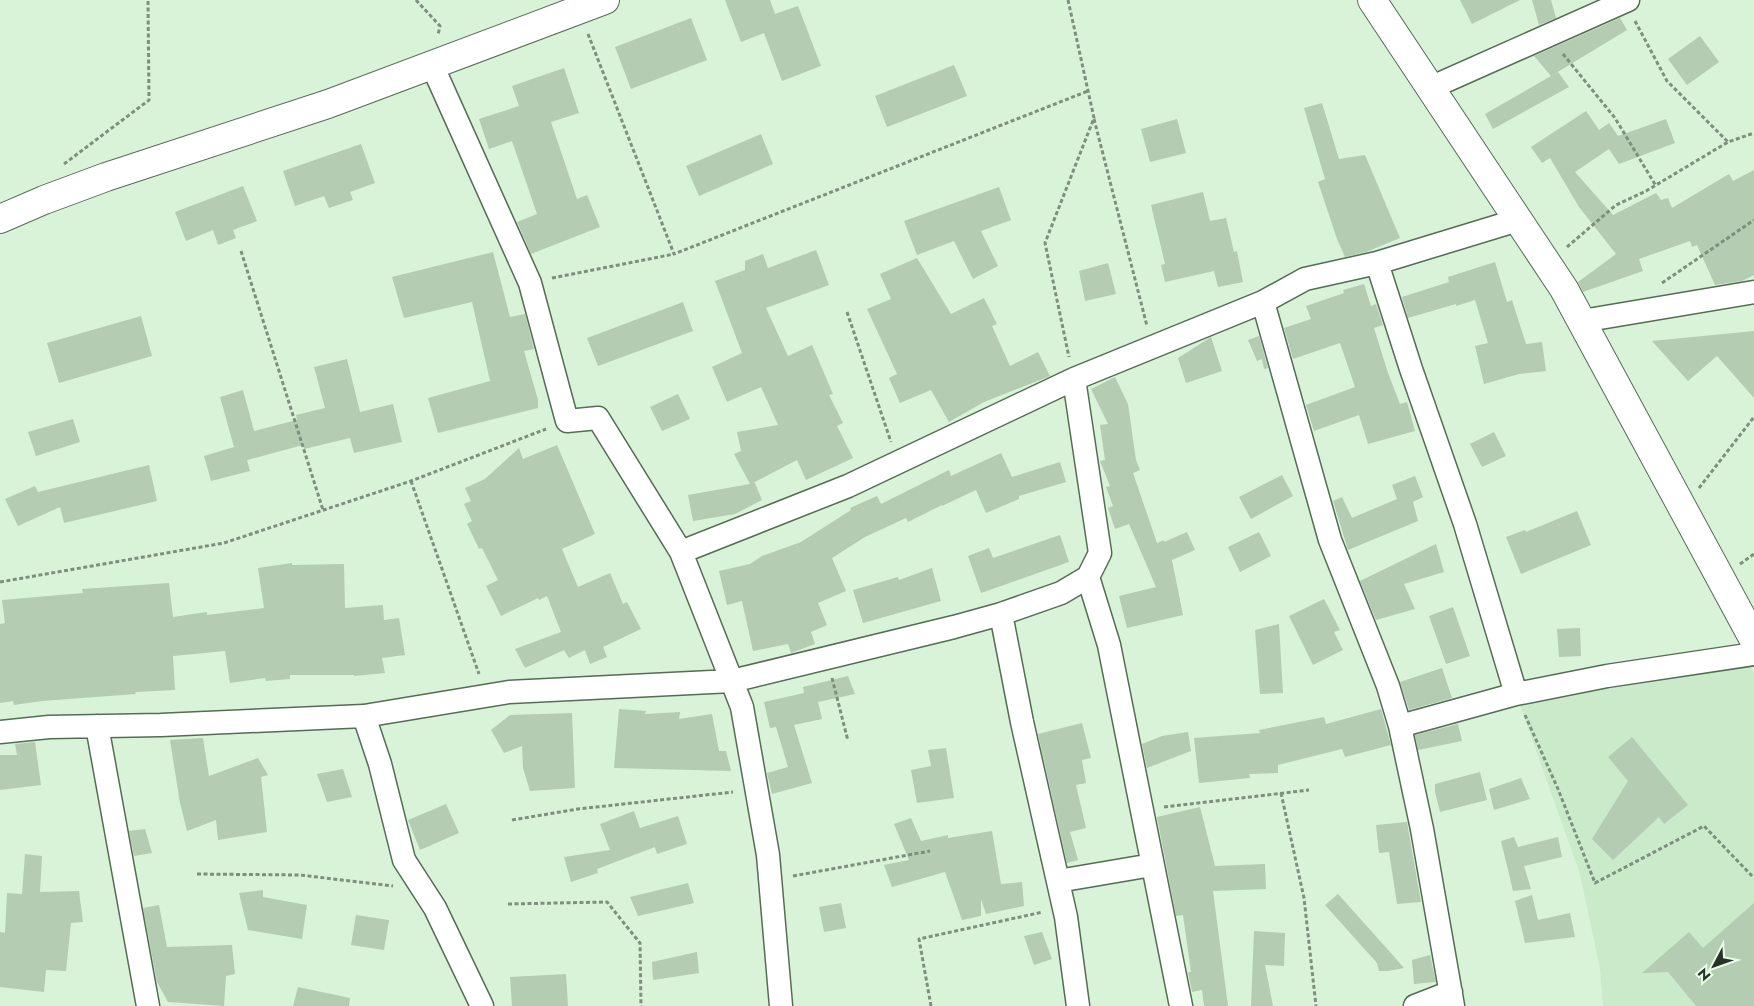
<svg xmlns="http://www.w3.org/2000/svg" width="1754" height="1006" viewBox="0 0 1754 1006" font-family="Jost,sans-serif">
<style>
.built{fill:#caeaca}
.building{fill:#b3ccb2}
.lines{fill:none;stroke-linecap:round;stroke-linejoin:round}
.minor-casing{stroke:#556c55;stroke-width:25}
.tertiary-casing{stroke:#556c55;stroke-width:30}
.secondary-casing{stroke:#556c55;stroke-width:30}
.path{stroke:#7d8f7d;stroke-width:3;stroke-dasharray:4 2.5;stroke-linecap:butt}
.minor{stroke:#fff;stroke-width:22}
.tertiary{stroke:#fff;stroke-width:28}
.secondary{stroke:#fff;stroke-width:28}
</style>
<rect width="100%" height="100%" fill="#d9f3d8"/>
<path class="built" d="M 1740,656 L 1754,672 L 1754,1006 L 1603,1006 L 1600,969 L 1580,874 L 1516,694 Z"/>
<path class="building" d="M 725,0 L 770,0 L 775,14 L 798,6 L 821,66 L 782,81 L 764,33 L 741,42 Z
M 1460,0 L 1520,0 L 1472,24 Z
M 1532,0 L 1551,0 L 1556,18 L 1539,25 Z
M 691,18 L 707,60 L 631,89 L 615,47 Z
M 1620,18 L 1627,30 L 1551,76 L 1534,56 Z
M 1700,36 L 1719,62 L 1687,85 L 1668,59 Z
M 954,65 L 967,96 L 887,127 L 875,96 Z
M 564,68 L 579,113 L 551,122 L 577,199 L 587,195 L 600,227 L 531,254 L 517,222 L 537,214 L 512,141 L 489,149 L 479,119 L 519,106 L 512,86 Z
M 1558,72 L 1569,87 L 1493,129 L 1485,114 Z
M 1322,103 L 1339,159 L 1365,155 L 1400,238 L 1366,252 L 1345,257 L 1337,239 L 1318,182 L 1325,179 L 1304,108 Z
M 1586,111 L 1599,130 L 1609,123 L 1618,136 L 1666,119 L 1675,143 L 1619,164 L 1609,149 L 1575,172 L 1613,215 L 1656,193 L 1661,200 L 1668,198 L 1672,208 L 1729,174 L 1733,181 L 1754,170 L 1754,275 L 1742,281 L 1715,285 L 1697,245 L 1692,247 L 1690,241 L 1639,259 L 1643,271 L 1583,292 L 1578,282 L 1616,254 L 1579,207 L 1550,158 L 1542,163 L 1531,147 Z
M 1177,119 L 1186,153 L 1150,162 L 1141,129 Z
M 761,134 L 773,164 L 699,196 L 686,166 Z
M 361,144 L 375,183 L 350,192 L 353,200 L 329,208 L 324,196 L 295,206 L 283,171 Z
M 243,186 L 257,221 L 233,230 L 236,238 L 218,245 L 213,230 L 186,241 L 175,212 Z
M 999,187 L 1011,220 L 981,231 L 998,266 L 973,279 L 954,241 L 917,255 L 904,221 Z
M 1203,192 L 1210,221 L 1226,218 L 1234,252 L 1237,251 L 1243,282 L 1218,287 L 1214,271 L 1165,282 L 1161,265 L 1165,264 L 1151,205 Z
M 816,250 L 829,285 L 766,308 L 788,356 L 812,345 L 833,394 L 829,395 L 843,423 L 837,426 L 853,458 L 806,480 L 797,460 L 753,483 L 755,483 L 762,500 L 735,514 L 693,521 L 688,495 L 750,484 L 734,454 L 741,451 L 737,432 L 778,425 L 761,387 L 727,402 L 712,367 L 742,353 L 715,281 L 745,270 L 745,261 L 763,254 L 768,268 Z
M 493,252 L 510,317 L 525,314 L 534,349 L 524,351 L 538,400 L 538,408 L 438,433 L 428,398 L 490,381 L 472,302 L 404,318 L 392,277 Z
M 917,258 L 951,314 L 984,298 L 997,324 L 992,326 L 1010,366 L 1038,352 L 1050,376 L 984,402 L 949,422 L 931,390 L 900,403 L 889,378 L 897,374 L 867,309 L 891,299 L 880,274 Z
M 1495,262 L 1507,302 L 1512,300 L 1526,344 L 1542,342 L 1546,371 L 1519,374 L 1484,384 L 1475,346 L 1488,343 L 1475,300 L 1456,306 L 1456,304 L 1408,318 L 1402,297 L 1449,282 L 1448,277 Z
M 1108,263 L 1116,294 L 1085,301 L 1079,271 Z
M 1364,284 L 1371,306 L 1376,304 L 1383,325 L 1374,328 L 1388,373 L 1400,404 L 1407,402 L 1415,431 L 1368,444 L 1359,415 L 1314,431 L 1306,405 L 1355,387 L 1340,343 L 1293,359 L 1284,328 L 1311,319 L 1306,306 L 1344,293 L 1343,290 Z
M 683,302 L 693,331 L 598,366 L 587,338 Z
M 141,316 L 152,356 L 59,383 L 47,343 Z
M 1754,331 L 1754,398 L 1717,356 L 1688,381 L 1652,341 Z
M 1259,336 L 1268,368 L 1264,369 L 1262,359 L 1257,361 L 1248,340 Z
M 1211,337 L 1222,371 L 1186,383 L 1178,358 Z
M 347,359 L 360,412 L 393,404 L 402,442 L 354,453 L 350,438 L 304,449 L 303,445 L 247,460 L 250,471 L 211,481 L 204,456 L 234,447 L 220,397 L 243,390 L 254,431 L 297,420 L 296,415 L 325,408 L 314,367 Z
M 1115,377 L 1128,404 L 1136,460 L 1140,470 L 1133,473 L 1157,543 L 1164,540 L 1164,542 L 1187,532 L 1195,550 L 1172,560 L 1183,615 L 1127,628 L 1119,596 L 1156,587 L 1129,524 L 1115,529 L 1108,508 L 1113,506 L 1106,487 L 1110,486 L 1100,461 L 1105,460 L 1100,425 L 1108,424 L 1091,389 Z
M 678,394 L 690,419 L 662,431 L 650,407 Z
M 73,419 L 80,442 L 36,456 L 28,432 Z
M 1494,432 L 1506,456 L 1482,467 L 1470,444 Z
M 557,445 L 595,534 L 562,549 L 569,566 L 578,587 L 610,573 L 623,604 L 627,602 L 641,629 L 603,647 L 607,657 L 590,664 L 585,650 L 569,658 L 564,650 L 525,668 L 515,649 L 561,632 L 547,596 L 539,600 L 538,598 L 501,616 L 486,586 L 498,580 L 482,548 L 479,549 L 467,524 L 472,521 L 464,504 L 471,501 L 465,488 L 485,479 L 519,448 L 523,459 Z
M 1001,453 L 1012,477 L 1060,462 L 1066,482 L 1019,496 L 1019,499 L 986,513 L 976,490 L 942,506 L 942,505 L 908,522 L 906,518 L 865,537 L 832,558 L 846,591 L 818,603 L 827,625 L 811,632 L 815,644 L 791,653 L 788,644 L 753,651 L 742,601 L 727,605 L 719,571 L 750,564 L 762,556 L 801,542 L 851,510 L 850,508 L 877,496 L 881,504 L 949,470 L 951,476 Z
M 149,465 L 157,501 L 64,523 L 60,507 L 18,526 L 5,499 L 35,486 L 38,492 Z
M 1282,475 L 1293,496 L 1251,519 L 1239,497 Z
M 1415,476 L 1423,497 L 1413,502 L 1418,521 L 1348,550 L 1333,501 L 1342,497 L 1352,518 L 1397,499 L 1392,485 Z
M 1577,511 L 1591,545 L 1521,574 L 1506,537 L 1525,530 L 1526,532 Z
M 1259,532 L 1271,556 L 1240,572 L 1228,547 Z
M 1060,535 L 1069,562 L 981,593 L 968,556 L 989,548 L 993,558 Z
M 1436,544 L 1444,572 L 1404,584 L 1415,609 L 1376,620 L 1360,581 Z
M 292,563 L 292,565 L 344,564 L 345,608 L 383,605 L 384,620 L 399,618 L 405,655 L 382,658 L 385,673 L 354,676 L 354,675 L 290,675 L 290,679 L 266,681 L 265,678 L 230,683 L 225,651 L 173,656 L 175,690 L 135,692 L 136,694 L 42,701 L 14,705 L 13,701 L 0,703 L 0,624 L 5,623 L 2,600 L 83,593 L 82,589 L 169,583 L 173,617 L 207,612 L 207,615 L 264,608 L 258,568 Z
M 932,568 L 941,601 L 863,623 L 853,590 L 898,577 L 899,580 Z
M 1324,599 L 1340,630 L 1334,632 L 1343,650 L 1313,665 L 1289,616 Z
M 1453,607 L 1470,656 L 1446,664 L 1429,616 Z
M 1279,624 L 1283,693 L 1260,694 L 1255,630 Z
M 1580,628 L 1581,656 L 1559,657 L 1557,629 Z
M 1442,668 L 1452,698 L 1409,710 L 1400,682 Z
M 848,676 L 855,694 L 818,702 L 822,719 L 794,725 L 812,783 L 772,794 L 767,773 L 788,767 L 776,727 L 770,728 L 764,702 L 804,693 L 803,687 Z
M 619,709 L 646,711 L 645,714 L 680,712 L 679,719 L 712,714 L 719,751 L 726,751 L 731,771 L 614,768 Z
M 1381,709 L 1391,745 L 1345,757 L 1342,749 L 1278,765 L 1278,773 L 1249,774 L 1250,778 L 1199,783 L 1194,738 L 1260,733 L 1259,730 L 1324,717 L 1326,724 Z
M 572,713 L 575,788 L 530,791 L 523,768 L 522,746 L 504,753 L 491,730 L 510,715 Z
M 1082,723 L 1091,758 L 1082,760 L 1086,783 L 1076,785 L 1086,828 L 1070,832 L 1078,860 L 1067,863 L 1038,734 Z
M 1458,724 L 1462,741 L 1418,750 L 1415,735 Z
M 1188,732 L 1191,751 L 1147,768 L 1142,744 L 1162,736 Z
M 1632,737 L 1688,805 L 1664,824 L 1659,817 L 1613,860 L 1592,839 L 1628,781 L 1608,757 Z
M 203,738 L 209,776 L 258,758 L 268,775 L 261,777 L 267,832 L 218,840 L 216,820 L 187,831 L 180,803 L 170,740 Z
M 35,742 L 41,785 L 0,790 L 0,755 L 17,755 L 15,744 Z
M 946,748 L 954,798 L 917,803 L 911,770 L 931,766 L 928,750 Z
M 343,769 L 352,797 L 327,802 L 317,774 Z
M 1480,772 L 1487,800 L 1440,812 L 1435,792 L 1435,784 Z
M 1521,778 L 1530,799 L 1494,810 L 1489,789 Z
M 446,804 L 459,833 L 420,850 L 408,820 Z
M 1200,807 L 1215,866 L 1265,864 L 1266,889 L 1213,891 L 1228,1006 L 1204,1006 L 1202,990 L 1192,992 L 1188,972 L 1191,972 L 1183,915 L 1176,916 L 1157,817 Z
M 634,811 L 640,828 L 678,816 L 687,844 L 657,854 L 655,847 L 597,869 L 598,873 L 571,882 L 564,857 L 610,850 L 600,824 Z
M 911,818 L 921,841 L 948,835 L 948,838 L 992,831 L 1001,884 L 1022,882 L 1024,906 L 986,914 L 981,899 L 981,916 L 962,920 L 945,872 L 892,887 L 884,865 L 909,860 L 894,824 Z
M 1407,822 L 1421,902 L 1397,904 L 1389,852 L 1379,853 L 1376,825 Z
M 145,829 L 152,853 L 134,856 L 129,831 Z
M 1514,837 L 1518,847 L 1558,837 L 1562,857 L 1524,866 L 1531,889 L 1513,891 L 1501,841 Z
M 25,854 L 42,856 L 40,892 L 79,891 L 83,922 L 71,923 L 66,971 L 46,970 L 44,992 L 0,987 L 0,932 L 5,933 L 7,893 L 22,894 Z
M 688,883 L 694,903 L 638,916 L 630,897 Z
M 263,890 L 263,897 L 307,905 L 302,939 L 248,930 L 239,893 Z
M 1338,894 L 1390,952 L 1404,968 L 1388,971 L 1379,971 L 1377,963 L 1325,905 Z
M 1532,895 L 1538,920 L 1570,913 L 1575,937 L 1525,943 L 1515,901 Z
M 841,903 L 846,928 L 824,932 L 819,907 Z
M 1754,903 L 1754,1006 L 1696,1006 L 1668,972 L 1642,973 L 1689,932 L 1703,948 Z
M 159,905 L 167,947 L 232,945 L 235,974 L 226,976 L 224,1006 L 168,1002 L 157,982 L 143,908 Z
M 356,915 L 389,920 L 384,950 L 351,945 Z
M 1254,931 L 1285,933 L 1284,966 L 1265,965 L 1273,1006 L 1251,1006 Z
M 1042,932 L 1052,959 L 1034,965 L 1024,936 Z
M 697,952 L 699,973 L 653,980 L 652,962 Z
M 1430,955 L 1436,982 L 1414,984 L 1412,960 Z
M 566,974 L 568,1006 L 512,1006 L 510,977 Z
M 298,987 L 350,998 L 349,1006 L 293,1006 Z"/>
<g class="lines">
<g class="minor-casing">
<path id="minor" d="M 432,65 L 530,283 L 567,421 L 598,418 L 681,552 L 742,707 L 768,855 L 781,1006
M 1430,88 L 1628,0
M 1377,263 L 1305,279 L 1263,302 L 1330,540 L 1388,686 L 1400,726 L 1422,829 L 1453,1006
M 1582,321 L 1754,292
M 681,552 L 848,486 L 1074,379 L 1263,302
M 1088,577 L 1109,645 L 1181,1006
M 1001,614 L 1022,722 L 1066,917 L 1078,1006
M 1516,694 L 1465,524 L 1411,369 L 1377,263 L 1518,220
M 364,716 L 380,764 L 404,860 L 435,908 L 482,1006
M 97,726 L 148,1006
M 1400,726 L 1516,694 L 1607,676 L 1754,654
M 0,732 L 49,727 L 161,725 L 364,716 L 509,692 L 732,681 L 954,627 L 1001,614 L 1061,593 L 1088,577 L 1100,553 L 1074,379
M 1058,881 L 1152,865
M 1415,1006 L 1451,992"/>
</g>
<g class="tertiary-casing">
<path id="tertiary" d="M 0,219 L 44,200 L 106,177 L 328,104 L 605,0"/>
</g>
<g class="secondary-casing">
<path id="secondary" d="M 1372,0 L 1564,289 L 1754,640"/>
</g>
<path class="path" d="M 416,0 L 440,26 L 438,35
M 1068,0 L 1094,118 L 1045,243 L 1069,357
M 1635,21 L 1667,81 L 1728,142
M 588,34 L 674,254 L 1088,91
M 1563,54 L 1615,118 L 1656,186
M 1094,119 L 1147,326
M 64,164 L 149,100 L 148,0
M 1567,247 L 1616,205 L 1646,191 L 1728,142 L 1754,133
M 241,251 L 323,510
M 552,278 L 674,254
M 1662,283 L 1754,220
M 847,312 L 891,442
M 411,481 L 479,674
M 1699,488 L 1754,417
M 1740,564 L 1754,554
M 0,582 L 224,543 L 411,481 L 546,429
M 832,678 L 848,741
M 1525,715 L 1558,789 L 1595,883 L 1704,826 L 1754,878
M 1281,793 L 1304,898 L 1316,1006
M 1164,807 L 1309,790
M 512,820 L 578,809 L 733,792
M 197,874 L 300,875 L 393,886
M 793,876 L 930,851
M 508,904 L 607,902 L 640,943 L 641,1006
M 931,1006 L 919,939 L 1043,912"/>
<use href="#minor" class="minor"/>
<use href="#tertiary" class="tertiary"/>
<use href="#secondary" class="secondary"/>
</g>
<g transform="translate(1714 966) rotate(229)" stroke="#e9ffe9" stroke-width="4" paint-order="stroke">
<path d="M0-4L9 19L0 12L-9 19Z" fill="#283228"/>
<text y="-8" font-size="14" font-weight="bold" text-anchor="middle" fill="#283228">N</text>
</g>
</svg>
